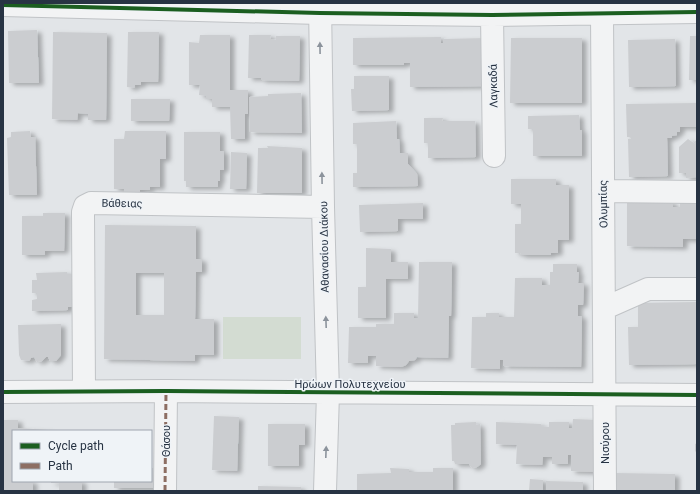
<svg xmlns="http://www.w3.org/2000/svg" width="700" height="494" viewBox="0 0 700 494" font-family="Roboto,sans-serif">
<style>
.green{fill:#d3dcd2}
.building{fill:#cbcdd0;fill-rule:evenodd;filter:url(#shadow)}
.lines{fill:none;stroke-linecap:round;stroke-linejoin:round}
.minor-casing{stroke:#c0c3c6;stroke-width:24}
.minor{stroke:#f2f3f4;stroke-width:22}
.quiet{stroke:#8d6e63;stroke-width:3;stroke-dasharray:6 3;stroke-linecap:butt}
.cycleway-casing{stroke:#eff3f7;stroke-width:6}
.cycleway{stroke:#1b5e20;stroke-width:4}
.oneway{fill:#8c939c}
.labels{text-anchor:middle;stroke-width:3;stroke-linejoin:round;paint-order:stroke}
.street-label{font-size:11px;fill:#273343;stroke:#eff3f7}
</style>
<defs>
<filter id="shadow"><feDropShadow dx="4.5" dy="2.5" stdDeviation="2" flood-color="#0004"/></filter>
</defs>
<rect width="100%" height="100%" fill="#e2e5e8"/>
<path class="green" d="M 223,317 L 301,317 L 301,359 L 223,359 Z"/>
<path class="building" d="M 37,30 L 39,83 L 9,83 L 8,31 Z
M 53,32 L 107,33 L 106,120 L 88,120 L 88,114 L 78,113 L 77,120 L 52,119 Z
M 128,32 L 159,32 L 158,82 L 141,82 L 141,85 L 135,85 L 134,88 L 127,87 Z
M 200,35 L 230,35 L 230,90 L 248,90 L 248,114 L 245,114 L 245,139 L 231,139 L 230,107 L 212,107 L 212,99 L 206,99 L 206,96 L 199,95 L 200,85 L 189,85 L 189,42 L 199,43 Z
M 249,35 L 271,35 L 270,39 L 276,40 L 276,36 L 300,36 L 299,81 L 261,80 L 261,78 L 248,78 Z
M 690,36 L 697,36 L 697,80 L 689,80 Z
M 441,37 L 441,43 L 443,43 L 443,39 L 486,38 L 486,86 L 410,87 L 410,63 L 404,63 L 404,65 L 353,65 L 353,38 Z
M 511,38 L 582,38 L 582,103 L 510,103 Z
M 675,39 L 676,86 L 629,87 L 628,40 Z
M 354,76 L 389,76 L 389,110 L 352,111 L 351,89 L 354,89 Z
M 301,93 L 302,133 L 250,132 L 249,97 L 268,96 L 268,94 Z
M 131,99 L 170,99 L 169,121 L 131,121 Z
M 697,103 L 697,127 L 680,127 L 680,132 L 677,132 L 677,135 L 672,136 L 672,138 L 667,138 L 668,176 L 629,177 L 628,139 L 631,139 L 630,137 L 627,137 L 626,104 Z
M 579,115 L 580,130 L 582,130 L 582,156 L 533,156 L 533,129 L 528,129 L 528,116 Z
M 424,118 L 443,118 L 442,121 L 475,121 L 476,157 L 428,158 L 428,143 L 424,143 Z
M 396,121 L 397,139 L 399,139 L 400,153 L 408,153 L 408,164 L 417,174 L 418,186 L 353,187 L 353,173 L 357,173 L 357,144 L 353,144 L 353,123 Z
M 30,131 L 31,137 L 35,137 L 37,195 L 9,195 L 7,138 L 11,137 L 11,132 Z
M 125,131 L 166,131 L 166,159 L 160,159 L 160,187 L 150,187 L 150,190 L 140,190 L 140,193 L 124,193 L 124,189 L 114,189 L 114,139 L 124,139 Z
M 184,132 L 220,132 L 220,151 L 224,151 L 224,170 L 220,170 L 220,181 L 218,181 L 218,187 L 186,187 L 186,181 L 184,181 Z
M 688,139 L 695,144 L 695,141 L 697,141 L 697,177 L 686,178 L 686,173 L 679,173 L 679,147 Z
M 267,146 L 302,148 L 302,193 L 257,193 L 258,148 L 268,148 Z
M 231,152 L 247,153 L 246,189 L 230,189 Z
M 511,179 L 556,179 L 556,185 L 569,185 L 569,240 L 558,240 L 558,253 L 551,253 L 551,255 L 520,255 L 521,253 L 515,253 L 515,224 L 521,224 L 521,204 L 511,204 Z
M 627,201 L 673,202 L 673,207 L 680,207 L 680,202 L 697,202 L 697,239 L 683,239 L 683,247 L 627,246 Z
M 423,203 L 423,219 L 398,219 L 398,231 L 360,232 L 359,205 Z
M 43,213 L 65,213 L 64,251 L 45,251 L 45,255 L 22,255 L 22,216 L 43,216 Z
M 105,225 L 196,226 L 196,259 L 202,259 L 202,272 L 196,272 L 195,319 L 214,319 L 214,355 L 195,355 L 195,361 L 104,359 ZM 136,273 L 164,273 L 164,315 L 136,315 Z
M 366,248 L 391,249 L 391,262 L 408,262 L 408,279 L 386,279 L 386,318 L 358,318 L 358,287 L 366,287 Z
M 419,262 L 452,262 L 451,316 L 449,316 L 448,358 L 417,357 L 415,360 L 409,361 L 406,365 L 401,367 L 376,366 L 376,356 L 368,356 L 368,363 L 348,363 L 349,327 L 376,327 L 376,324 L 394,324 L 394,313 L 414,313 L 414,318 L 418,318 Z
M 553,264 L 577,264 L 577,272 L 579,272 L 578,283 L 584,283 L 583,305 L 578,305 L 578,316 L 582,316 L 581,367 L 503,366 L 503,360 L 500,360 L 500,369 L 471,368 L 472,317 L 486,317 L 486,313 L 499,313 L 499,317 L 514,317 L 515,278 L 542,278 L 542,285 L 550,285 L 550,272 L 553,272 Z
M 67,272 L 67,274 L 73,274 L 74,307 L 68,307 L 68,310 L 32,311 L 32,300 L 37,299 L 37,293 L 32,293 L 32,280 L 37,280 L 36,273 Z
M 697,302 L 697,364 L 629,365 L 628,327 L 638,327 L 638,303 Z
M 61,324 L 61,355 L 56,361 L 50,361 L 48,357 L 46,357 L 42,361 L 37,362 L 34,357 L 31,358 L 29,361 L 21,360 L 19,355 L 18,325 Z
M 214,416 L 239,417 L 237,471 L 212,470 Z
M 573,419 L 597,420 L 595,472 L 571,471 L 571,455 L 568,455 L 568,464 L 552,464 L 552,457 L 543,457 L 542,465 L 516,464 L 517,445 L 496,444 L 496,422 L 541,424 L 541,426 L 549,427 L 549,422 L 569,422 L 569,428 L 572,428 Z
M 3,420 L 18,420 L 18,428 L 49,430 L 49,431 L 13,431 L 13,481 L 33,481 L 33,491 L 3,491 Z
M 476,422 L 476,425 L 480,424 L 481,464 L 477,467 L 472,468 L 469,464 L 455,464 L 454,461 L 452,461 L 451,425 L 455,425 L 455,423 Z
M 268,424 L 305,424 L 305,445 L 299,445 L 299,466 L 268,466 Z
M 697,443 L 697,453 L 695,451 L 695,444 Z
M 151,468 L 153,468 L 154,488 L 114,488 L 114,481 L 151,481 Z
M 390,468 L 409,469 L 409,472 L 433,472 L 433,468 L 453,468 L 453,491 L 357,491 L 357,474 L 391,473 Z
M 614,473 L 675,474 L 675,491 L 613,491 Z
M 530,479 L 543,480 L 543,491 L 529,491 Z
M 51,481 L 82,481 L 82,491 L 59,491 L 59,483 L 51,483 Z
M 546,481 L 583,482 L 583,491 L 546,491 Z
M 258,486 L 301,487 L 301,491 L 258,491 Z"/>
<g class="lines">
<g class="minor-casing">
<path id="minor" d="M 320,3 L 323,207 L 328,393 L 325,491
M 3,5 L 320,13 L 492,15 L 697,12
M 602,13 L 605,491
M 492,15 L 494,156
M 603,191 L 697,192
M 605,308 L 648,289 L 697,289
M 84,391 L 83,212 L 85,206 L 91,203 L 323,207
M 3,392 L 166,391 L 697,395
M 165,491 L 166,391"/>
</g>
<use href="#minor" class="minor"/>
<path class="quiet" d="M 165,491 L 166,391"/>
<g class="cycleway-casing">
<path id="cycleway" d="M 3,5 L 320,13 L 492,15 L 697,12
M 3,392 L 166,391 L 697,395"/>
</g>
<use href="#cycleway" class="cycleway"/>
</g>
<defs><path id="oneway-solid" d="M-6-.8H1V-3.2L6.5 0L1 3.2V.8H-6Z"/></defs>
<g class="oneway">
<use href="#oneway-solid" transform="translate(320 48) rotate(-91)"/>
<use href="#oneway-solid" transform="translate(322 178) rotate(-91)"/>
<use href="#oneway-solid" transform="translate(326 322) rotate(-92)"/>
<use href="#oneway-solid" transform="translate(326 452) rotate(-88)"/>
</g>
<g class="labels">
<g class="street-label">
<text transform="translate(493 86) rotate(-91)" y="4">Λαγκαδά</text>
<text transform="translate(122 203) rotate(1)" y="4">Βάθειας</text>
<text transform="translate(603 204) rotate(-91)" y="4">Ολυμπίας</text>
<text transform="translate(324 247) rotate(-91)" y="4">Αθανασίου Διάκου</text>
<text x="350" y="388">Ηρώων Πολυτεχνείου</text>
<text transform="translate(166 441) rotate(-90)" y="4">Θάσου</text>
<text transform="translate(605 443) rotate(-90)" y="4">Νισύρου</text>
</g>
</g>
<rect width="700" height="494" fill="none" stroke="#273343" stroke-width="8"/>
<rect x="12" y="430" width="140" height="52" fill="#eff3f7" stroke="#9fa6af"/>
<rect x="20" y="443" width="20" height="6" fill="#1b5e20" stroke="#9fa6af"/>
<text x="48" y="450" font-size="12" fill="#273343">Cycle path</text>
<rect x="20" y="463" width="20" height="6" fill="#8d6e63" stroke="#9fa6af"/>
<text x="48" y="470" font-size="12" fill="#273343">Path</text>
</svg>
